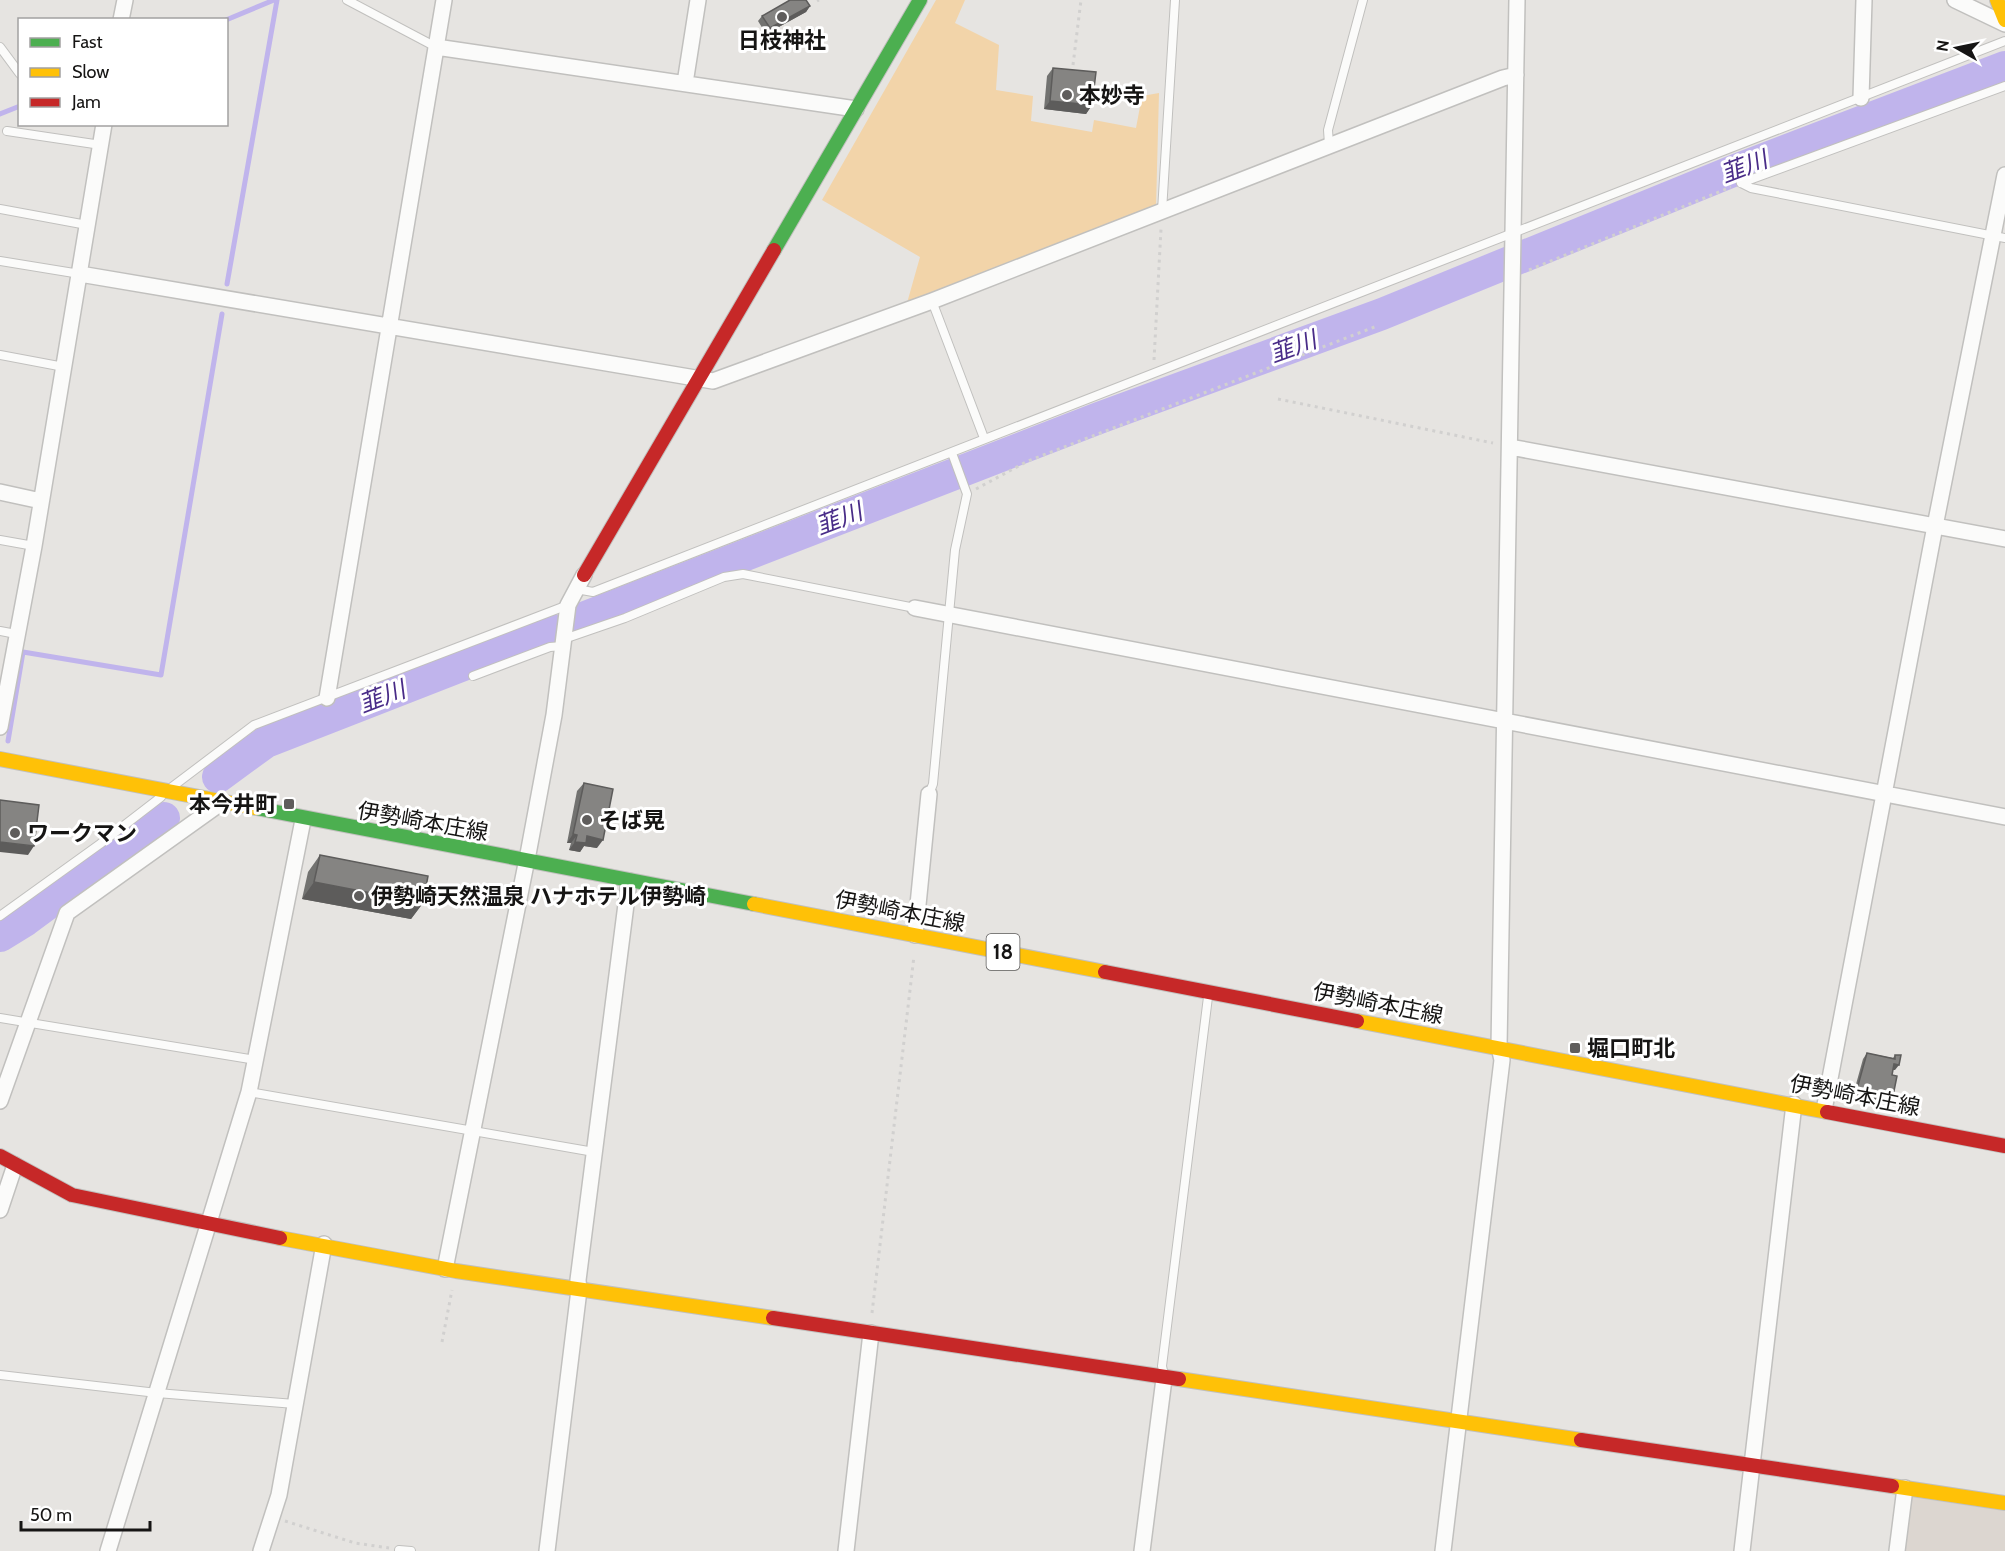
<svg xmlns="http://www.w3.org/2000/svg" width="2005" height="1551" viewBox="0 0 2005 1551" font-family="Cabin,'Noto Sans JP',sans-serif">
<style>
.built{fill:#dcd6d0}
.green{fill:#f2d4a9}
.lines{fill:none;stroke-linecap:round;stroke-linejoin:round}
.stream{stroke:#c0b4ec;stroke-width:5}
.river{stroke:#c0b4ec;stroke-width:32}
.lane-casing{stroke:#c1c0be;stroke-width:10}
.street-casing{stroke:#c1c0be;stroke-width:18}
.fast-casing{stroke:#c1c0be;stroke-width:16}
.slow-casing{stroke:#c1c0be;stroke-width:16}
.jam-casing{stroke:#c1c0be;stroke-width:16}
.path{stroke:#d1d0cf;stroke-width:3;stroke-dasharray:3 4.5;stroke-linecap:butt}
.lane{stroke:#fbfbfa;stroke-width:8}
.street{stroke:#fbfbfa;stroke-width:15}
.fast{stroke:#4caf50;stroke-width:14}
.slow{stroke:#ffc107;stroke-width:14}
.jam{stroke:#c62828;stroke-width:14}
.wall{fill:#727270}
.shaded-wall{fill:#5d5c5b}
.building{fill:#858482;stroke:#5d5c5b;stroke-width:1.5}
.poi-dot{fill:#5f5d5c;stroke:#fff;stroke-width:2}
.labels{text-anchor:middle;stroke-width:6;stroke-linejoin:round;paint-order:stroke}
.shield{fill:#fff;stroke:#5c5b5a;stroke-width:1.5}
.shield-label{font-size:21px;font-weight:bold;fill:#161514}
.poi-label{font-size:22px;font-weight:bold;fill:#161514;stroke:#fff;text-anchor:start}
.street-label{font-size:22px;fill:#161514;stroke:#fff}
.water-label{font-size:24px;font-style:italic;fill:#492c88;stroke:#fff}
</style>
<rect width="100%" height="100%" fill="#e6e4e1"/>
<path class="built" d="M 1911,1497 L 2005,1511 L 2005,1551 L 1904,1551 Z"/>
<path class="green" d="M 936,0 L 965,0 L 955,23 L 999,45 L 996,90 L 1033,96 L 1031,121 L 1092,132 L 1094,120 L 1136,128 L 1142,96 L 1159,93 L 1156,207 L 907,303 L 920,257 L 822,200 Z"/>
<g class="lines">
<path class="stream" d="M 226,20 L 274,0
M 0,114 L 20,106
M 227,284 L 277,0
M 8,741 L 23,652 L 161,675 L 222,314"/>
<path class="river" d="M 578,620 L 1099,418 L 1382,314 L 1738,169 L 2005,67
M 218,777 L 266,742 L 553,630
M 0,936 L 26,920 L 164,818"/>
<g class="lane-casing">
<path id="lane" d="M 347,0 L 436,47
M 0,47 L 20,74
M 7,131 L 101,145
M 1329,144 L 1328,130 L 1363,0
M 1741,183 L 2005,86
M 1741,183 L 1751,188 L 2005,238
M 0,209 L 87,225
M 1162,211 L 1175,0
M 0,261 L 80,274
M 932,301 L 984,438
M 0,355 L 64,367
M 0,540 L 34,546
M 576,589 L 593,592 L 2005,41
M 0,631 L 16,634
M 564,639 L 625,618 L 724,577 L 743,574 L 915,608
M 473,676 L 550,647 L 563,646
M 172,787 L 254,725 L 568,605
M 929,794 L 933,784 L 955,550 L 967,494 L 952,453
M 0,916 L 100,844 L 161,797
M 0,1018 L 256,1060
M 249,1092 L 594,1152
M 0,1375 L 157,1393 L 295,1404
M 1164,1375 L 1162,1366 L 1208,997
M 399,1550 L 411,1551"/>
</g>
<g class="street-casing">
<path id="street" d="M 1955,0 L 2005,24
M 121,20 L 125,0
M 436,47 L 856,109
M 685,83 L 698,0
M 1861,98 L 1864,0
M 80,274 L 713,381 L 932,301 L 1503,78 L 1516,75
M 1510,447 L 2005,539
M 0,492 L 41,501
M 915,608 L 2005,817
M 327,698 L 444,0
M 0,727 L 34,546 L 104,124
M 915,935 L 929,794
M 0,1101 L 67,913 L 221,803
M 1824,1110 L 1935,526 L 2005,175
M 0,1210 L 15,1165
M 445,1269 L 529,849 L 554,715 L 568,605 L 584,575
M 108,1551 L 249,1092 L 303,820
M 261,1551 L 279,1495 L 324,1244
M 547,1551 L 579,1290 L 578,1280 L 629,881
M 846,1551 L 871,1333
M 1142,1551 L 1164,1379
M 1443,1551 L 1502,1060 L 1499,1047 L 1517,0
M 1742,1551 L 1794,1104
M 1897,1551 L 1905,1488"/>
</g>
<g class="fast-casing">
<path id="fast" d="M 774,250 L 920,0
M 256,808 L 754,904"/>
</g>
<g class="slow-casing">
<path id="slow" d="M 1997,0 L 2005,20
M 0,759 L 256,808
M 754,904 L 1105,972
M 1357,1021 L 1827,1112
M 280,1238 L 456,1271 L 773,1318
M 1179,1379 L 1581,1440
M 1892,1486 L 2005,1503"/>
</g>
<g class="jam-casing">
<path id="jam" d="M 584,575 L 774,250
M 1105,972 L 1357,1021
M 1827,1112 L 2005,1146
M 0,1156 L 72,1195 L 280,1238
M 773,1318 L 1179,1379
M 1581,1440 L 1892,1486"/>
</g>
<path class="path" d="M 817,1 L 819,0
M 1073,65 L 1081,0
M 1529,270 L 1731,187
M 1154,360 L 1161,229
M 1278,399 L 1493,443
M 976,489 L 1028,461 L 1377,326
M 872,1313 L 914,956
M 442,1342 L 452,1290
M 285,1521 L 355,1543 L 389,1548"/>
<use href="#lane" class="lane"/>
<use href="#street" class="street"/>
<use href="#fast" class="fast"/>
<use href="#slow" class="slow"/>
<use href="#jam" class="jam"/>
</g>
<path class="wall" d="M 810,6 L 806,12 L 766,34 L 758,21 L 762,16 Z
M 1053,68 L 1092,105 L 1086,114 L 1044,109 L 1047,76 Z
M 584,783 L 597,848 L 584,846 L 580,852 L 569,850 L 571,843 L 567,843 L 577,791 Z
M 320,855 L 423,903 L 411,919 L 302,899 L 308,872 Z
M 1867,1053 L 1893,1058 L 1895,1055 L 1895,1070 L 1893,1070 L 1892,1075 L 1893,1096 L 1889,1102 L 1853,1095 L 1863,1059 Z"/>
<path class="shaded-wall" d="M 810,6 L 806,12 L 766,34 L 770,28 Z
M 1050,101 L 1092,105 L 1086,114 L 1044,109 Z
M 573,834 L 577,835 L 571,843 L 567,843 Z
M 587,836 L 603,840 L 597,848 L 584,846 L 580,852 L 569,850 L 575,842 Z
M 0,842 L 34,846 L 28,855 L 0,852 Z
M 314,882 L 423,903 L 411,919 L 302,899 Z
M 1894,1064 L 1899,1065 L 1895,1070 L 1890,1069 Z
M 1857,1089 L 1893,1096 L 1889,1102 L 1853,1095 Z"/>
<path class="building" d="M 790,0 L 806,0 L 810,6 L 770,28 L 762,16 Z
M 1053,68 L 1096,72 L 1092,105 L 1050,101 Z
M 584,783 L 613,789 L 603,840 L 587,836 L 586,843 L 575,842 L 577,835 L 573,834 Z
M 0,800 L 39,805 L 34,846 L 0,842 Z
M 320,855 L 428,876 L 423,903 L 314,882 Z
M 1867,1053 L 1895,1059 L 1895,1055 L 1901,1055 L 1899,1065 L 1894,1064 L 1892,1075 L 1897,1076 L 1893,1096 L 1857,1089 Z"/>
<g class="poi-dot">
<circle cx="782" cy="17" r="6"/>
<circle cx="1067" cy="95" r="6"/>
<rect x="283" y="798" width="12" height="12" rx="3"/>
<circle cx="587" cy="820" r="6"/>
<circle cx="15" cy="833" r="6"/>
<circle cx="359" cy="896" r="6"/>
<rect x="1569" y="1042" width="12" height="12" rx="3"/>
</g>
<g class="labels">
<rect class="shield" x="986.5" y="934" width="33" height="36" rx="4.5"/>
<g class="shield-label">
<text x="1003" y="959">18</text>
</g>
<g class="poi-label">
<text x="782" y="48" text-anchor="middle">日枝神社</text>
<text x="1079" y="103">本妙寺</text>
<text x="277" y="812" text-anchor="end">本今井町</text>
<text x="599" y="828">そば晃</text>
<text x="27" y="841">ワークマン</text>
<text x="371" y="904">伊勢崎天然温泉 ハナホテル伊勢崎</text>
<text x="1587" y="1056">堀口町北</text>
</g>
<g class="street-label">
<text transform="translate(423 821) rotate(10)" y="8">伊勢崎本庄線</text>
<text transform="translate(900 911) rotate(11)" y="8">伊勢崎本庄線</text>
<text transform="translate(1378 1003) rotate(11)" y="8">伊勢崎本庄線</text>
<text transform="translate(1855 1095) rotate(11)" y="8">伊勢崎本庄線</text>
</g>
<g class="water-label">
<text transform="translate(1744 167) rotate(-21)" y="8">韮川</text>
<text transform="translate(1293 347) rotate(-20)" y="8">韮川</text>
<text transform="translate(839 519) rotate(-21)" y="8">韮川</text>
<text transform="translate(382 697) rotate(-21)" y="8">韮川</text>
</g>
</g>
<rect x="18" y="18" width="210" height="108" fill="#ffffff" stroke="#a2a1a1" stroke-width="1.5"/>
<rect x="30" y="38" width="30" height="9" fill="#4caf50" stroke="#a2a1a1" stroke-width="1.5"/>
<text x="72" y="48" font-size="18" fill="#161514">Fast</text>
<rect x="30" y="68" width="30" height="9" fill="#ffc107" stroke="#a2a1a1" stroke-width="1.5"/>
<text x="72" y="78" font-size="18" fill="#161514">Slow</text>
<rect x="30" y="98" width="30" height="9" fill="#c62828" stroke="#a2a1a1" stroke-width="1.5"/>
<text x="72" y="108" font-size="18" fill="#161514">Jam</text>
<g transform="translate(1957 48) rotate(279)" stroke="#ffffff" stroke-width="4.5" paint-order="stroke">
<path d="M0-4.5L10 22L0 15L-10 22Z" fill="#161514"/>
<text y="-9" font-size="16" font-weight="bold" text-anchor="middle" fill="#161514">N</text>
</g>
<path d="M21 1521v9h129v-9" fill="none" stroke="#161514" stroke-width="3"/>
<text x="30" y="1521" font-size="18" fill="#161514" stroke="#ffffff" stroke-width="4.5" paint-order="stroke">50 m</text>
</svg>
